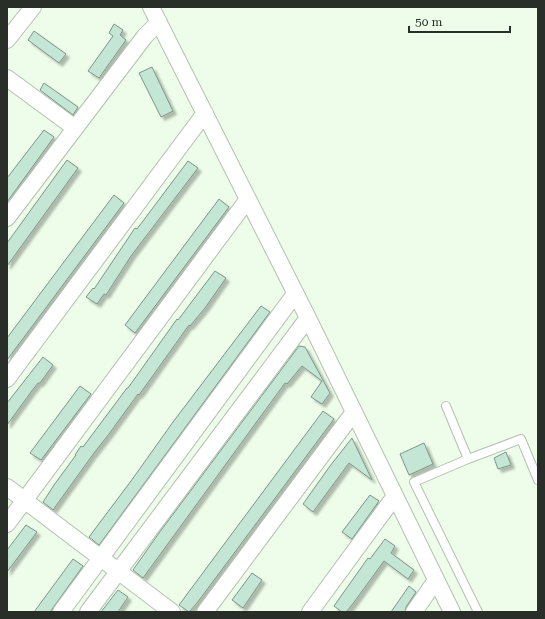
<svg xmlns="http://www.w3.org/2000/svg" width="545" height="619" viewBox="0 0 545 619" font-family="'Roboto Serif',serif">
<style>
.building{fill:#c3e6d5;stroke:#7e9489;filter:url(#shadow)}
.lines{fill:none;stroke-linecap:round;stroke-linejoin:round}
.lane-casing{stroke:#b3c1af;stroke-width:10}
.street-casing{stroke:#b3c1af;stroke-width:18}
.lane{stroke:#fff;stroke-width:8}
.street{stroke:#fff;stroke-width:16}
</style>
<defs>
<filter id="shadow"><feDropShadow dx="3.5" dy="3.5" stdDeviation="1" flood-color="#0004"/></filter>
</defs>
<rect width="100%" height="100%" fill="#eefdea"/>
<path class="building" d="M 114,24 L 123,30 L 120,35 L 126,40 L 99,78 L 88,71 L 113,36 L 109,33 Z
M 34,31 L 66,54 L 59,63 L 28,40 Z
M 152,67 L 173,111 L 161,117 L 139,73 Z
M 44,83 L 78,107 L 73,115 L 40,90 Z
M 44,130 L 54,137 L 7,202 L 7,178 Z
M 67,160 L 78,168 L 7,266 L 7,243 Z
M 188,161 L 198,168 L 131,256 L 106,295 L 104,294 L 97,304 L 86,297 L 93,288 L 94,289 L 135,228 L 137,229 Z
M 114,195 L 124,203 L 7,360 L 7,338 Z
M 219,199 L 229,207 L 135,333 L 125,325 Z
M 215,271 L 226,278 L 205,308 L 190,326 L 189,325 L 139,395 L 138,394 L 109,434 L 94,453 L 53,510 L 43,502 L 54,485 L 76,455 L 75,455 L 81,446 L 83,447 L 127,388 L 128,388 L 177,319 L 178,320 Z
M 261,306 L 270,312 L 99,545 L 89,537 L 131,481 L 173,422 Z
M 299,346 L 305,347 L 330,393 L 322,404 L 311,397 L 322,381 L 302,366 L 287,384 L 285,383 L 143,578 L 133,570 L 159,533 Z
M 43,357 L 53,365 L 40,383 L 38,383 L 31,392 L 7,425 L 7,403 Z
M 80,386 L 91,394 L 41,460 L 30,453 Z
M 323,411 L 334,419 L 197,603 L 189,612 L 179,605 Z
M 352,438 L 372,480 L 349,463 L 313,512 L 303,504 L 330,466 Z
M 424,443 L 433,464 L 409,475 L 400,454 Z
M 506,452 L 511,465 L 498,469 L 494,458 Z
M 370,495 L 379,501 L 352,539 L 342,532 Z
M 26,525 L 37,532 L 7,572 L 7,550 Z
M 385,539 L 395,546 L 391,553 L 414,570 L 408,579 L 384,561 L 352,605 L 346,612 L 342,612 L 334,606 L 368,558 L 370,559 Z
M 73,559 L 83,566 L 50,612 L 34,612 Z
M 252,573 L 262,580 L 243,608 L 232,600 Z
M 409,586 L 416,592 L 406,607 L 405,612 L 391,612 Z
M 118,590 L 128,597 L 118,612 L 101,612 Z"/>
<g class="lines">
<g class="lane-casing">
<path id="lane" d="M 446,406 L 468,459
M 478,612 L 414,482 L 468,459 L 521,439 L 538,480"/>
</g>
<g class="street-casing">
<path id="street" d="M 151,7 L 308,318 L 452,612
M 7,40 L 33,7
M 7,78 L 75,128
M 7,218 L 145,36 L 159,22
M 7,379 L 205,113
M 7,487 L 172,612
M 7,524 L 248,199
M 61,612 L 295,294
M 88,612 L 308,318
M 205,612 L 354,412
M 310,612 L 395,496
M 414,612 L 436,580"/>
</g>
<use href="#lane" class="lane"/>
<use href="#street" class="street"/>
</g>
<rect width="545" height="619" fill="none" stroke="#292f28" stroke-width="16"/>
<path d="M409 26v6h101v-6" fill="none" stroke="#292f28" stroke-width="2"/>
<text x="415" y="26" font-size="12" fill="#292f28" stroke="#eefdea" stroke-width="3" paint-order="stroke">50 m</text>
</svg>
